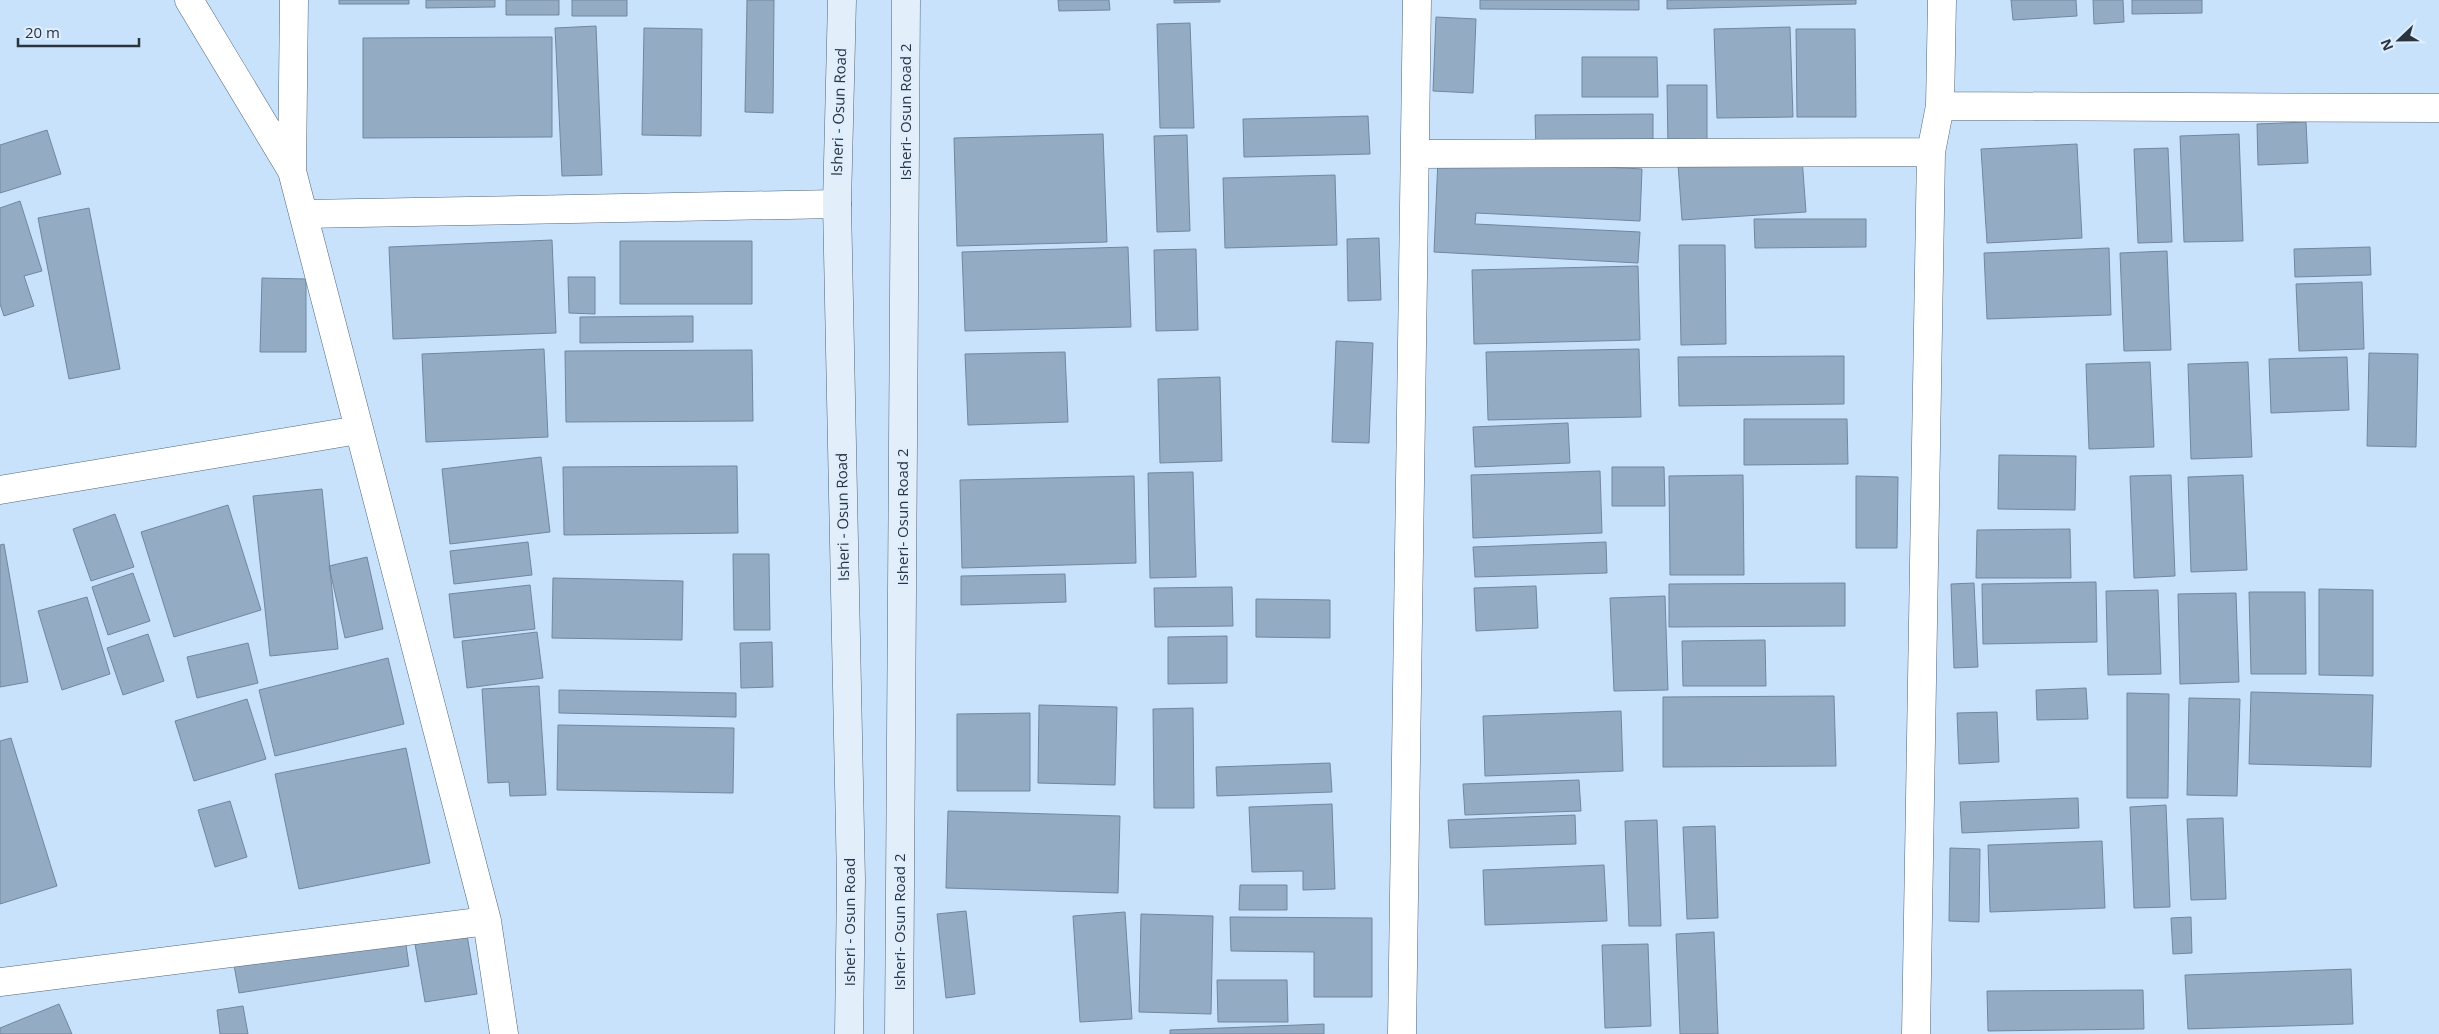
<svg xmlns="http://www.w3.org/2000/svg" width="2439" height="1034" viewBox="0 0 2439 1034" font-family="'Open Sans',sans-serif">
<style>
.building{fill:#94abc4;stroke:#71879f}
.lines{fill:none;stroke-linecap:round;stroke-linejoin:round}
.minor-casing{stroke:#50657b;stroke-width:29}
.secondary-casing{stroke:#50657b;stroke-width:29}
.minor{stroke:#fff;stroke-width:28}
.secondary{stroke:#e2eefa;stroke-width:28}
.labels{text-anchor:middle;stroke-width:5;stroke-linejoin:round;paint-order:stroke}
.street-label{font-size:15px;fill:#2a343e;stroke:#dfeefe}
</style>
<rect width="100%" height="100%" fill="#c9e2fc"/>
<path class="building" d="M 339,0 L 409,0 L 409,4 L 339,4 Z
M 426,0 L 495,0 L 495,7 L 426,8 Z
M 506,0 L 559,0 L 559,15 L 506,15 Z
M 572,0 L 627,0 L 627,16 L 572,16 Z
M 747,0 L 774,0 L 773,113 L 745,112 Z
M 1058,0 L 1109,0 L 1110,10 L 1059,11 Z
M 1174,0 L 1220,0 L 1220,2 L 1174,3 Z
M 1480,0 L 1639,0 L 1639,10 L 1480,9 Z
M 1667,0 L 1856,0 L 1856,4 L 1667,9 Z
M 2011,0 L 2076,0 L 2077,16 L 2013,20 Z
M 2093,0 L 2123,0 L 2124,22 L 2094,24 Z
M 2132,0 L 2202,0 L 2202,13 L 2132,14 Z
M 1436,17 L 1476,19 L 1473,93 L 1433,91 Z
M 1190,23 L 1194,128 L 1160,128 L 1157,24 Z
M 596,26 L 602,175 L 562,176 L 555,28 Z
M 1790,27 L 1793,117 L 1717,118 L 1714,29 Z
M 644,28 L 702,29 L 701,136 L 642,135 Z
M 1796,29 L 1855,29 L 1856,117 L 1797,117 Z
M 552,37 L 552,137 L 363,138 L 363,38 Z
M 1582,57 L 1657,57 L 1658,97 L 1582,97 Z
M 1667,85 L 1707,85 L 1707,150 L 1668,150 Z
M 1653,114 L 1653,150 L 1536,151 L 1535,115 Z
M 1368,116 L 1370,154 L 1244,157 L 1243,119 Z
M 2306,122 L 2308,163 L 2258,165 L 2257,124 Z
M 47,130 L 61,174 L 0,193 L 0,145 Z
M 1103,134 L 1107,242 L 957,246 L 954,138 Z
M 2239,134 L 2243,241 L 2184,242 L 2180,136 Z
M 1187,135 L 1190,231 L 1157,232 L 1154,136 Z
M 2077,144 L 2082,238 L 1987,243 L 1981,149 Z
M 2168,148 L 2172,242 L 2138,243 L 2134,149 Z
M 1438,158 L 1642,169 L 1640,221 L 1476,213 L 1475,224 L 1640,232 L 1638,263 L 1434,252 Z
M 1802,158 L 1806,212 L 1682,220 L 1678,164 Z
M 1335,175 L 1337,245 L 1225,248 L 1223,178 Z
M 20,201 L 42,271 L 24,276 L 34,306 L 4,316 L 0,304 L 0,208 Z
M 89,208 L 120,369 L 69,379 L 38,218 Z
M 1754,219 L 1866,219 L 1866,247 L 1755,248 Z
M 1379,238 L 1381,300 L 1348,301 L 1347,239 Z
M 552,240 L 556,333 L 393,339 L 389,247 Z
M 620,241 L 752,241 L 752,304 L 620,304 Z
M 1679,245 L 1725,245 L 1726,344 L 1681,345 Z
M 1128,247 L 1131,327 L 965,331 L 962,252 Z
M 2370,247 L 2371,275 L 2295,277 L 2294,249 Z
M 2109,248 L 2111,315 L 1987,319 L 1984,253 Z
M 1196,249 L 1198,330 L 1156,331 L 1154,250 Z
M 2167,251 L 2171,350 L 2124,351 L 2120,253 Z
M 1638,266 L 1640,340 L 1474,344 L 1472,270 Z
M 568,277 L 595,277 L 595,314 L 569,313 Z
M 262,278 L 306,279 L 306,352 L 260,352 Z
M 2362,282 L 2364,349 L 2299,351 L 2296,284 Z
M 693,316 L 693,342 L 580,343 L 580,317 Z
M 1336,341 L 1373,343 L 1369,443 L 1332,442 Z
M 544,349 L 548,437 L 426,442 L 422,354 Z
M 1639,349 L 1641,417 L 1488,420 L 1486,352 Z
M 752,350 L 753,421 L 566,422 L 565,351 Z
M 1065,352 L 1068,422 L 968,425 L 965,354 Z
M 2369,353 L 2418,354 L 2416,447 L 2367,446 Z
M 1844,356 L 1844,404 L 1679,406 L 1678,357 Z
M 2347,357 L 2349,410 L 2271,413 L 2269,359 Z
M 2150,362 L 2154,447 L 2089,449 L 2086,364 Z
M 2248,362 L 2252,457 L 2191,459 L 2188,364 Z
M 1220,377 L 1222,461 L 1160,463 L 1158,379 Z
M 1744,419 L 1847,419 L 1848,464 L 1744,465 Z
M 1568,423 L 1570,463 L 1475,467 L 1473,427 Z
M 1999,455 L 2076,456 L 2075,510 L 1998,509 Z
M 541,457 L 550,532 L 450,544 L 442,469 Z
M 737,466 L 738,533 L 564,535 L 563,467 Z
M 1612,467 L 1664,467 L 1665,506 L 1612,506 Z
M 1600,471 L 1602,533 L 1473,538 L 1471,475 Z
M 1193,472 L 1196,577 L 1150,578 L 1148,473 Z
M 1743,475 L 1744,575 L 1670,575 L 1669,476 Z
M 2171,475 L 2175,576 L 2134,578 L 2130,476 Z
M 2243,475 L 2247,570 L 2191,572 L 2188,477 Z
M 1134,476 L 1136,563 L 962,568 L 960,480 Z
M 1856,476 L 1898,477 L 1897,548 L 1856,548 Z
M 322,489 L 338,649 L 270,656 L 253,496 Z
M 228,505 L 261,610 L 174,637 L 141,532 Z
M 115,514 L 134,567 L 91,581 L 73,529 Z
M 2070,529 L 2071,578 L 1976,578 L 1977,530 Z
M 528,542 L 532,575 L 454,584 L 450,551 Z
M 1606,542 L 1607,573 L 1475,577 L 1473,547 Z
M 4,544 L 28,682 L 0,687 L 0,545 Z
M 733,554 L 769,554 L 770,630 L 734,630 Z
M 367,557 L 383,629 L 345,638 L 329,566 Z
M 133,573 L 150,621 L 108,635 L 92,587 Z
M 1065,574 L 1066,602 L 961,605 L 961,576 Z
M 553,578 L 683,581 L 682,640 L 552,638 Z
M 2096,582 L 2097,642 L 1983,644 L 1982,584 Z
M 1845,583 L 1845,626 L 1669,627 L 1669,584 Z
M 1974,583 L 1978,667 L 1954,668 L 1951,584 Z
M 530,585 L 535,629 L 454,638 L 449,594 Z
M 1536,586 L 1538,628 L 1476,631 L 1474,588 Z
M 1232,587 L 1233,626 L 1155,627 L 1154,588 Z
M 2319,589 L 2373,590 L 2373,676 L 2319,675 Z
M 2158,590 L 2161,674 L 2108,675 L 2106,591 Z
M 2249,592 L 2305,592 L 2306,674 L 2251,674 Z
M 2236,593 L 2239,682 L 2180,684 L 2178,594 Z
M 1665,596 L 1668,690 L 1614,691 L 1610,598 Z
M 87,597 L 110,674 L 62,690 L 38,611 Z
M 1256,599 L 1330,600 L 1330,638 L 1256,637 Z
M 537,632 L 543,678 L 467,688 L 462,641 Z
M 148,634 L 164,681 L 123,695 L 107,648 Z
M 1227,636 L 1227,683 L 1168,684 L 1168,637 Z
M 1765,640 L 1766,686 L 1683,686 L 1682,641 Z
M 772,642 L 773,687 L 741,688 L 740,643 Z
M 248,643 L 258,683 L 197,698 L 187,657 Z
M 388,658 L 404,724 L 275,756 L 259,690 Z
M 539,686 L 546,795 L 510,796 L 509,782 L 488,783 L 482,689 Z
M 2086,688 L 2088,719 L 2037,720 L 2036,690 Z
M 559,690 L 736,693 L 736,717 L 559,713 Z
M 2251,692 L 2373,695 L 2371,767 L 2249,764 Z
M 2127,693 L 2169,694 L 2168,798 L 2127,798 Z
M 1834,696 L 1836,766 L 1663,767 L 1663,697 Z
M 2189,698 L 2240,699 L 2237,796 L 2187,795 Z
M 247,699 L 266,759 L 194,781 L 175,721 Z
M 1039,705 L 1117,707 L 1115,785 L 1038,783 Z
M 1193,708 L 1194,808 L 1154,808 L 1153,709 Z
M 1621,711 L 1623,771 L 1485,776 L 1483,716 Z
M 1997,712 L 1999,762 L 1959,764 L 1957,713 Z
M 1030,713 L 1030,791 L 957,791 L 957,714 Z
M 558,725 L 734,728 L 733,793 L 557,790 Z
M 11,738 L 57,886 L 0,904 L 0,741 Z
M 406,748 L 430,863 L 299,889 L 275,774 Z
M 1330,763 L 1332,792 L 1217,796 L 1216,767 Z
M 1579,780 L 1581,811 L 1465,815 L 1463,784 Z
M 2078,798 L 2079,828 L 1962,833 L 1960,802 Z
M 230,801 L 247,857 L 215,867 L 198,810 Z
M 1332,804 L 1335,889 L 1303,890 L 1303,871 L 1252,872 L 1249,807 Z
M 2166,805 L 2170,907 L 2134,908 L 2130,807 Z
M 948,811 L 1120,816 L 1118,893 L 946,888 Z
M 1575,815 L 1576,844 L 1450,848 L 1448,820 Z
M 2223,818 L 2226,899 L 2191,900 L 2187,819 Z
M 1657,820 L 1661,926 L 1629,926 L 1625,821 Z
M 1715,826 L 1718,918 L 1687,919 L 1683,827 Z
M 2102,841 L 2105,908 L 1990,912 L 1988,845 Z
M 1950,848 L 1980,849 L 1979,922 L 1949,921 Z
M 1604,865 L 1607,921 L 1485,925 L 1483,870 Z
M 1240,885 L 1287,885 L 1287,910 L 1239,910 Z
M 966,911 L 975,994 L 946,998 L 937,914 Z
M 1125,912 L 1132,1019 L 1080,1022 L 1073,916 Z
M 1141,914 L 1213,916 L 1211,1014 L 1139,1012 Z
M 1230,917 L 1372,918 L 1372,997 L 1314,997 L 1314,952 L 1231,951 Z
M 2191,917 L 2192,953 L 2173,954 L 2171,918 Z
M 1714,932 L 1718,1034 L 1680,1034 L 1676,934 Z
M 467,935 L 477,994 L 425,1002 L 415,944 Z
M 405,938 L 409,966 L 239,993 L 234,965 Z
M 1648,944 L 1651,1026 L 1605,1028 L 1602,945 Z
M 2351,969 L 2353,1024 L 2188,1029 L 2185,975 Z
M 1217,980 L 1287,980 L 1288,1022 L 1218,1022 Z
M 2143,990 L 2144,1029 L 1988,1031 L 1987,991 Z
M 59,1004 L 72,1034 L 0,1034 L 0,1028 Z
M 243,1006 L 248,1034 L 220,1034 L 217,1010 Z
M 1324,1024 L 1324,1034 L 1170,1034 L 1170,1030 Z"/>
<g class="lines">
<g class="minor-casing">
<path id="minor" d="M 189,0 L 292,171
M 294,0 L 292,171 L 487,921 L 504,1034
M 1940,106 L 2439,108
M 1415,154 L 1931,152
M 304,214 L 837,204
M 0,490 L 358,430
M 0,982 L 487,921
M 1402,1034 L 1417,0
M 1916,1034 L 1931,152 L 1940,106 L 1942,0"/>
</g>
<g class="secondary-casing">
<path id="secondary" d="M 842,0 L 837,204 L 851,880 L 849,1034
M 899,1034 L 906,0"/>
</g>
<use href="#minor" class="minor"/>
<use href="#secondary" class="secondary"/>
</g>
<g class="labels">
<g class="street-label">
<text transform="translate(839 112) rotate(-88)" y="5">Isheri - Osun Road</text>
<text transform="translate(906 112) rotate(-90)" y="5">Isheri- Osun Road 2</text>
<text transform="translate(843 517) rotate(-91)" y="5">Isheri - Osun Road</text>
<text transform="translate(903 517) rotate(-90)" y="5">Isheri- Osun Road 2</text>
<text transform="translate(850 922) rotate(-90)" y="5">Isheri - Osun Road</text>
<text transform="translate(900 922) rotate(-90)" y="5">Isheri- Osun Road 2</text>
</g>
</g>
<g transform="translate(2399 40) rotate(248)" stroke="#dfeefe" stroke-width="4" paint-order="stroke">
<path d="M0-4L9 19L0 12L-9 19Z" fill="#2a343e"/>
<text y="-8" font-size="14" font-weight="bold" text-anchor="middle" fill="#2a343e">N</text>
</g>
<path d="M18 38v8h121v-8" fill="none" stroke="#2a343e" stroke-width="2.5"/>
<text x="25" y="38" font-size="15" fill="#2a343e" stroke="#dfeefe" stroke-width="4" paint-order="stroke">20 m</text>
</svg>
